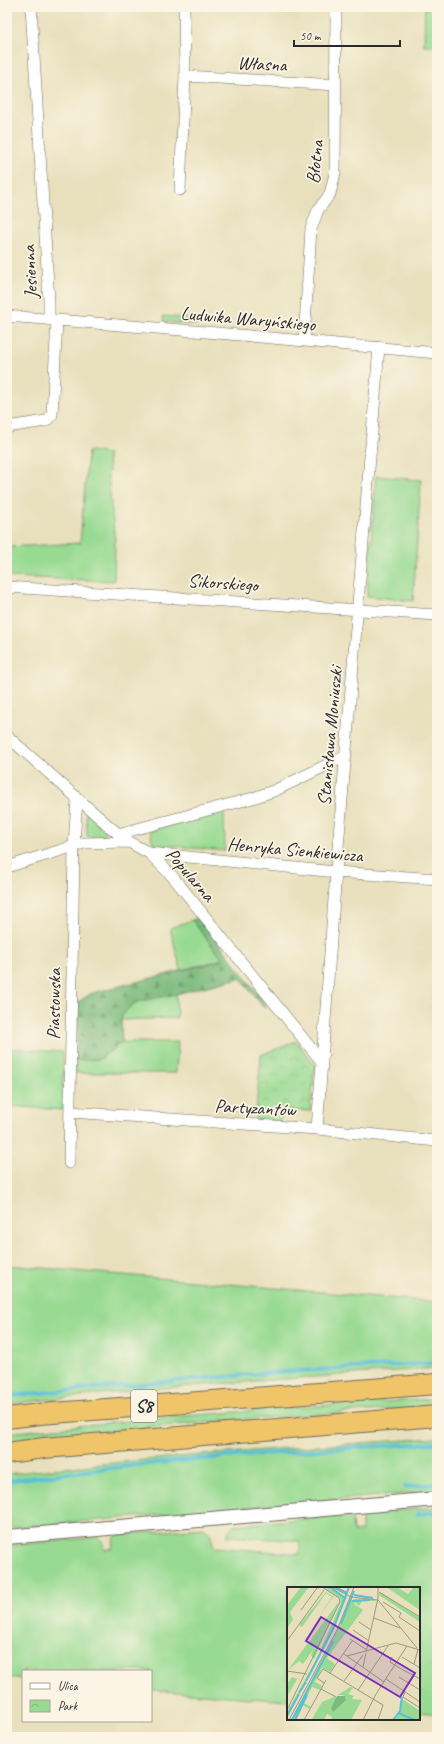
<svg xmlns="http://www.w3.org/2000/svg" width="444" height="1744" viewBox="0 0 444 1744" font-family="Caveat,sans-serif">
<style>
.green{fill:#98da92;stroke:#62825e}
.forest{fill:url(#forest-firs);stroke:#527254}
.park{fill:url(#park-crowns);stroke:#62825e}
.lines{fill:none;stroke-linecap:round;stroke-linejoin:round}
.stream{stroke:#59bfd6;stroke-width:4}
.minor-casing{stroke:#6d6a5e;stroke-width:12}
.tertiary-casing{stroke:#6d6a5e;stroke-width:16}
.motorway-casing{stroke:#6d6a5e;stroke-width:22}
.minor{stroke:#fff;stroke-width:11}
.tertiary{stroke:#fff;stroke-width:14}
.motorway{stroke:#f0c469;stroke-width:20}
.labels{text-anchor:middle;stroke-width:3.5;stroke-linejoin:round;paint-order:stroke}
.shield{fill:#fcf5e5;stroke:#6a6863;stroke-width:1}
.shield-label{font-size:18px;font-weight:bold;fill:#2b2b2b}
.street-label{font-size:19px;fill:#2b2b2b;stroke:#fcf5e5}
.inset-river{fill:none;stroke:#59bfd6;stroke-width:2}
.inset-road{fill:none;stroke:#9c9882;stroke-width:1}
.view{fill:#7b2cbf;fill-opacity:0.15;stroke:#7b2cbf;stroke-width:2}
.inset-edge{fill:none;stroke:#2b2b2b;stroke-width:2}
</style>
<defs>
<pattern id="forest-firs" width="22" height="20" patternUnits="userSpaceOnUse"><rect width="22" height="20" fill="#7aba7c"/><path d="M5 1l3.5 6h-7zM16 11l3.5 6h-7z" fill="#649766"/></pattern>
<pattern id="park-crowns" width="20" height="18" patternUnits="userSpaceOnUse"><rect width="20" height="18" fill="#98da92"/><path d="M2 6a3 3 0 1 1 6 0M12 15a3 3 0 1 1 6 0" fill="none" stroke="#83bb7e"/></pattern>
</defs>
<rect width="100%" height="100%" fill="#fcf5e5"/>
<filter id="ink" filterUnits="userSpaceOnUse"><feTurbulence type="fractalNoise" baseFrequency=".025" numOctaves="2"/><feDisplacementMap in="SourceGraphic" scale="8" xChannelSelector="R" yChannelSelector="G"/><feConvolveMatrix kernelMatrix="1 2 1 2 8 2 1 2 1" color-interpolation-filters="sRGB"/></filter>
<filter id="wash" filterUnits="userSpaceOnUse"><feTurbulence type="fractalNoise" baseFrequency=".012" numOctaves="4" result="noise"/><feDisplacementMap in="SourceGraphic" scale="16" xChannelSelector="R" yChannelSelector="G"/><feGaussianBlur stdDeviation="0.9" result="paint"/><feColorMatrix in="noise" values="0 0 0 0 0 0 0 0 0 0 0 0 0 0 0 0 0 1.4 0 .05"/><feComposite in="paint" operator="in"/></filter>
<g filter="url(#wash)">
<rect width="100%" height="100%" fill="#e8e0bc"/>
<path class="green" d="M 425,7 L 437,7 L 437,46 L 424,46 Z
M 163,316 L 200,320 L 198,325 L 164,322 Z
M 91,451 L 108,454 L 109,472 L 108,475 L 115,540 L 114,581 L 7,577 L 7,547 L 80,543 L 88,452 Z
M 376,476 L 421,480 L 413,601 L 367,596 Z
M 224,811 L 225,851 L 153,844 L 150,831 Z
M 86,812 L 105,831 L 104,835 L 94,838 L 87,836 Z
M 192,920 L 223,959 L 181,970 L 170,928 Z
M 176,994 L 177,1018 L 121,1020 C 125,997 158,998 176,994 Z
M 122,1042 L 178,1042 L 176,1073 L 76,1073 L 76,1060 L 100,1059 Z
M 7,1048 L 63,1052 L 63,1110 L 7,1106 Z
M 7,1265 L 437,1302 L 437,1368 L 149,1389 L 7,1404 Z
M 437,1399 L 437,1407 C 293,1415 150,1425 7,1442 L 7,1433 C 150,1418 293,1406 437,1399 Z
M 437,1438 L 437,1491 L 7,1528 L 7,1474 C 150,1458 293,1447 437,1438 Z
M 437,1507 L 437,1714 L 419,1712 L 419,1588 L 288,1588 L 288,1701 L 151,1690 L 151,1671 L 23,1671 L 23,1679 L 7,1677 L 7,1546 L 98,1537 L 103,1542 L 105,1550 L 112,1548 L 114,1538 L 118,1535 L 203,1528 L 210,1533 L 214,1547 L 300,1554 L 300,1541 L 227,1536 L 230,1529 L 235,1525 L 348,1515 L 352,1520 L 353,1532 L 362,1531 L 362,1518 L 364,1514 Z"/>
<path class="forest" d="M 199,917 L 267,1006 L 263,1007 L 240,978 L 176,994 L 136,1002 L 127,1010 L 121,1018 L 122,1042 L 100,1059 L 76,1060 L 78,1002 L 92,993 L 223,960 L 192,920 Z"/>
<path class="park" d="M 296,1041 L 315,1065 L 310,1111 L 286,1110 L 279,1122 L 255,1120 L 261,1055 Z"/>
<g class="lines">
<path class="stream" d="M 7,1396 L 268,1373 L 437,1363
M 7,1481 C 150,1461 293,1450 437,1443
M 405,1487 L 437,1484
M 417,1514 L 437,1512"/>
</g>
</g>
<g filter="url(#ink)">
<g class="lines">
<g class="minor-casing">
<path id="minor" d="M 31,7 L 49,301 L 49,320
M 185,76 L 336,85
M 180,190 L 185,76 L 184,7
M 7,316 L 206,332 L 437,353
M 304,341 L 311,229 L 318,210 L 330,194 L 335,173 L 336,7
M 7,427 L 46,421 L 52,415 L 57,320
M 7,587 L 437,615
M 7,736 L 110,827 L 129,842 L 149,853 L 173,877 L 322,1062
M 118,834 L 253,798 L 276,790 L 345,756
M 149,853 L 336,872 L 437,879
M 7,867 L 84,843 L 129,842
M 70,1112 L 317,1129 L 437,1141
M 317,1129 L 336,872 L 379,347
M 69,1163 L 74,846 L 77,799"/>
</g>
<g class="tertiary-casing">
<path id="tertiary" d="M 7,1537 L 437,1499"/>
</g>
<g class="motorway-casing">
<path id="motorway" d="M 7,1418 L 40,1414 L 437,1384
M 7,1453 L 44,1448 L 437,1416"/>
</g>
<use href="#minor" class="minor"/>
<use href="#tertiary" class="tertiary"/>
<use href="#motorway" class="motorway"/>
</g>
</g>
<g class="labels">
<rect class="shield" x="131" y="1390" width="26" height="32" rx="3"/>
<g class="shield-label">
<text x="144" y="1412">S8</text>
</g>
<g class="street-label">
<text transform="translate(262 63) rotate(3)" y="7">Własna</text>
<text transform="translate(314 162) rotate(-84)" y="7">Błotna</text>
<text transform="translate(29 272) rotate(-93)" y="7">Jesienna</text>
<text transform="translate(248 318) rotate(5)" y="7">Ludwika Waryńskiego</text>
<text transform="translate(223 582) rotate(4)" y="7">Sikorskiego</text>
<text transform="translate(329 736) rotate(-85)" y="7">Stanisława Moniuszki</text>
<text transform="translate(295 849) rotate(5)" y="7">Henryka Sienkiewicza</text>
<text transform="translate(191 874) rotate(49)" y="7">Popularna</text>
<text transform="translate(53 1004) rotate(-89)" y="7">Piastowska</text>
<text transform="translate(255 1107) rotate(3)" y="7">Partyzantów</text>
</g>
</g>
<g transform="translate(287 1587)">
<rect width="133" height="133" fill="#e8e0bc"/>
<path d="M 14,0 L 22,0 L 3,25 L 6,33 L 0,41 L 0,18 ZM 36,0 L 44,0 L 57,11 L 60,10 L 40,55 L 0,130 L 0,125 L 28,75 L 54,16 L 53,11 ZM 99,0 L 110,0 L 121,7 L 127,0 L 133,0 L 133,23 ZM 39,5 L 49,11 L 46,10 L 29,34 L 45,10 L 39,6 L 15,40 L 12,38 ZM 93,5 L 133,31 L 133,35 L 92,8 ZM 64,12 L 66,14 L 67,12 L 87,13 L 90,14 L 75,14 L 72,19 L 68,15 L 67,17 L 76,23 L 40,71 L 48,77 L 43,85 L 35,81 L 28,95 L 35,99 L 33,103 L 25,100 L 17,116 L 24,120 L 22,122 L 16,118 L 9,133 L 4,133 L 36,73 ZM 53,13 L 27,72 L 24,68 L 26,63 L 16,77 L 12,74 L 1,83 ZM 14,86 L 0,109 L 0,97 L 5,90 L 10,92 ZM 63,100 L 66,101 L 61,107 L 67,109 L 65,112 L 75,113 L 64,133 L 44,133 L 45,130 L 40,127 L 37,133 L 25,132 L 35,115 L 47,110 L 50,111 L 44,120 L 50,120 L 59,112 L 58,109 L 62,111 L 55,108 L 51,108 ZM 115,112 L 133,124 L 133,133 L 108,133 L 113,124 Z" fill="#98da92"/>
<path d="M 50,109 L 58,109 L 59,113 L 46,125 L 44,121 Z" fill="#7aba7c"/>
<path class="inset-river" d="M 43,0 L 58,11M 48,0 L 60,6M 67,8 L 86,11M 65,14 L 83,13M 54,37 L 67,4M 28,77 L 47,40 L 62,0M 19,94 L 28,77M 12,106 L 19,95M 112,126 L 127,133M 0,129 L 12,107M 5,133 L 46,54M 8,133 L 20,108M 106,133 L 113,124 L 115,110"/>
<path class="inset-road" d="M 45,0 L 64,10 L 91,13M 92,5 L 133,30M 91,13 L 130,61M 96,15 L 114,26 L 112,30M 14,23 L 30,1 L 35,0M 112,30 L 133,44M 87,31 L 113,41M 72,35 L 84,43M 66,43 L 82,54M 63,52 L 80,63M 0,54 L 37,3M 79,65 L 91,11 L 91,0M 57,67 L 97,95M 60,69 L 109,56 L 133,63M 105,70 L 103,75 L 109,79M 115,70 L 133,81M 127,77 L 131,62M 109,79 L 133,92M 76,80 L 79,66M 0,84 L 20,87M 43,86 L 65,54M 112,90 L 133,103M 99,92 L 133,115M 57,94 L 76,68M 37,96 L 30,91 L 36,82 L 96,118 L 91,133M 34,102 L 49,110M 71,103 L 101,59M 118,105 L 116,110 L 133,121M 0,123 L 53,15 L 52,11 L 35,0M 2,133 L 50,43 L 67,0M 17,133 L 39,93M 76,133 L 89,107 L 120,59"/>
<path class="view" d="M 34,30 L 128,86 L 113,110 L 19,54 Z"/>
<rect width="133" height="133" class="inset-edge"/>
</g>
<rect width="444" height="1744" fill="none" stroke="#fcf5e5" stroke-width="24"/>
<rect x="22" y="1670" width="130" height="52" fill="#fcf5e5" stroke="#a8a49b"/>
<rect x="30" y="1683" width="20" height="6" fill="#ffffff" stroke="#a8a49b"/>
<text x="58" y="1690" font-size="12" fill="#2b2b2b">Ulica</text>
<rect x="30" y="1700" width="20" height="12" fill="url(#park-crowns)" stroke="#a8a49b"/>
<text x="58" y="1710" font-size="12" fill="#2b2b2b">Park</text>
<path d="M294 40v6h106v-6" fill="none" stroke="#2b2b2b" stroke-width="2"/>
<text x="300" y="40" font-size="12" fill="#2b2b2b" stroke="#fcf5e5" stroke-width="3" paint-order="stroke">50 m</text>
</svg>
